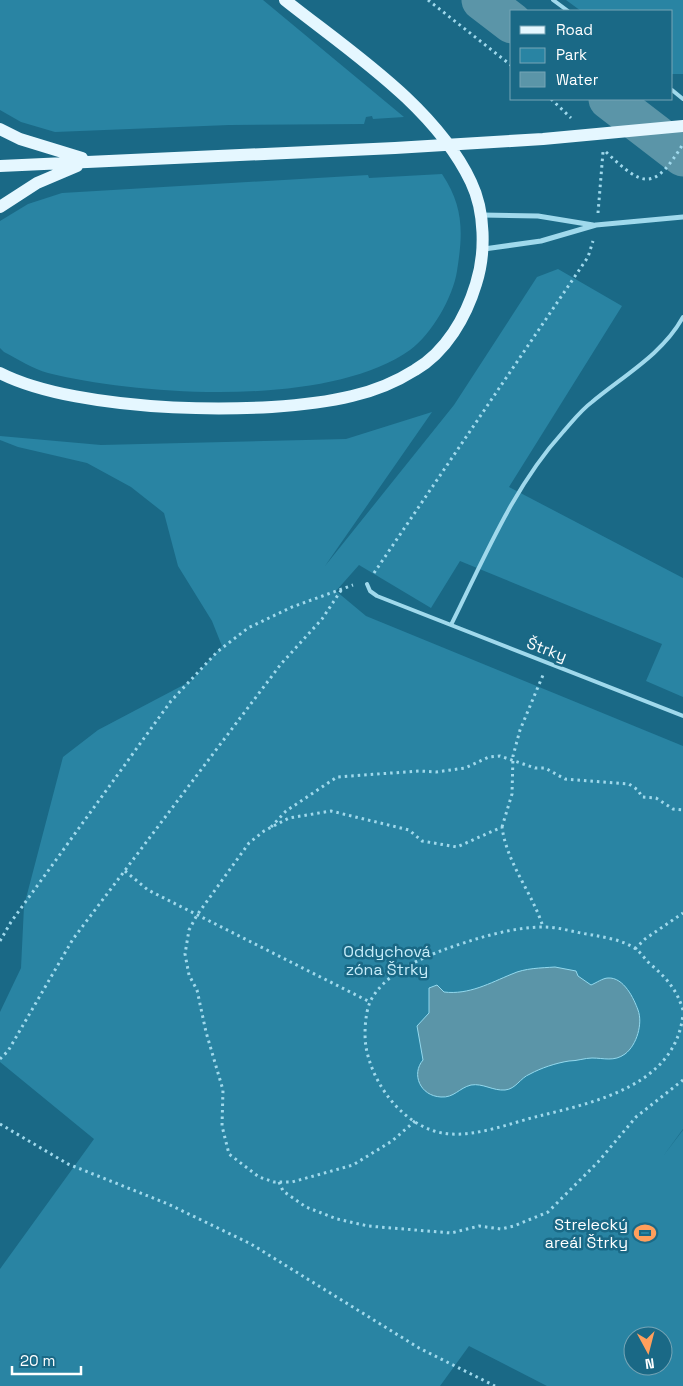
<svg xmlns="http://www.w3.org/2000/svg" width="683" height="1386" viewBox="0 0 683 1386" font-family="'Space Grotesk',sans-serif">
<style>
.green{fill:#2984a3;fill-rule:evenodd}
.water{fill:#5b95a8;stroke:#93d9ee}
.lines{fill:none;stroke-linecap:round;stroke-linejoin:round}
.river{stroke:#5b95a8;stroke-width:41}
.path{stroke:#a0d9ec;stroke-width:3;stroke-dasharray:2.5 4;stroke-linecap:butt}
.lane{stroke:#a0d9ec;stroke-width:4}
.street{stroke:#a0d9ec;stroke-width:5}
.primary{stroke:#e5f7ff;stroke-width:12}
.labels{text-anchor:middle;stroke-width:5;stroke-linejoin:round;paint-order:stroke}
.street-label{font-size:16px;fill:#fff;stroke:#1a6986}
.park-label{font-size:16px;fill:#c6ecf9;stroke:#1a6986}
.poi-label{font-size:16px;fill:#fff;stroke:#1a6986;text-anchor:end}
</style>
<rect width="100%" height="100%" fill="#1a6986"/>
<path class="green" d="M 0,0 L 263,0 L 404,117 L 373,119 L 372,116 L 366,117 L 364,124 L 229,125 L 55,132 L 21,122 L 0,110 Z
M 566,0 L 683,0 L 683,74 L 672,74 L 672,11 L 581,11 Z
M 442,174 C 464,207 463,233 457,271 C 453,297 432,334 410,350 C 328,408 142,396 48,373 C 33,369 18,359 4,352 L 0,348 L 0,221 L 28,204 L 62,193 L 368,175 L 369,178 Z
M 558,269 L 622,306 L 509,487 L 683,578 L 683,697 L 646,681 L 662,644 L 460,561 L 431,608 L 359,565 L 336,591 L 366,616 L 683,746 L 683,1129 L 664,1155 L 683,1130 L 683,1386 L 547,1386 L 469,1346 L 440,1386 L 0,1386 L 0,1269 L 94,1139 L 0,1062 L 0,1012 L 21,968 L 24,906 L 63,757 L 98,730 L 191,681 L 222,646 L 212,621 L 178,566 L 164,513 L 131,487 L 87,463 L 18,447 L 0,440 L 0,436 L 101,445 L 346,439 L 432,412 L 325,566 L 454,405 L 537,277 ZM 633,1336 L 663,1336 L 663,1366 L 633,1366 Z"/>
<path class="water" d="M 555,967 L 576,971 L 578,976 L 591,985 C 596,983 603,978 608,978 C 624,977 634,999 638,1010 C 643,1023 637,1045 625,1054 C 614,1062 604,1058 592,1058 C 585,1058 577,1061 569,1061 C 556,1063 541,1068 530,1074 C 520,1078 516,1089 505,1090 C 493,1091 483,1083 471,1085 C 459,1088 454,1098 441,1097 C 420,1096 411,1074 423,1060 L 417,1026 L 429,1013 L 429,988 L 437,985 L 444,992 C 469,995 490,983 512,974 C 525,968 541,968 555,967 Z"/>
<g class="lines">
<path class="river" d="M 482,0 L 512,23
M 609,99 L 683,156"/>
<path class="path" d="M 428,0 L 512,66
M 551,99 L 571,118
M 606,152 C 644,188 654,191 683,144
M 598,213 L 603,152
M 374,573 L 588,257 L 593,241
M 271,827 L 286,811 L 337,777 L 419,771 L 436,772 L 465,768 L 489,757 L 500,756 L 535,768 L 545,768 L 565,779 L 629,784 L 638,790 L 642,797 L 656,798 L 673,809 L 683,810
M 502,827 L 512,794 L 513,756 L 520,730 L 543,675
M 125,871 L 148,890 L 370,1002
M 0,941 L 11,922 L 171,701 L 217,652 L 248,628 L 292,607 L 353,585
M 635,949 L 645,939 L 683,913
M 683,1010 C 677,990 666,977 650,964 C 645,959 641,953 636,949 C 623,940 607,938 593,935 C 576,933 560,927 544,927 C 511,927 474,939 443,950 C 417,960 383,975 370,1002 C 365,1014 364,1035 366,1047 C 373,1087 407,1131 450,1134 C 479,1136 511,1123 539,1116 C 596,1102 676,1085 683,1014
M 0,1059 L 8,1051 L 73,939 L 281,664 L 322,619 L 342,589
M 415,1121 L 392,1141 L 353,1165 L 292,1182 L 274,1182 L 259,1177 L 229,1154 L 222,1126 L 223,1090 L 206,1032 L 197,990 L 189,975 L 185,954 L 189,930 L 197,915 L 249,843 L 264,831 L 289,818 L 331,811 L 409,830 L 422,841 L 457,847 L 502,827 C 507,864 532,892 543,927
M 0,1124 L 68,1164 L 168,1204 L 251,1244 L 419,1348 L 495,1386
M 279,1182 L 283,1191 L 306,1207 L 337,1219 L 368,1226 L 451,1233 L 479,1226 L 501,1229 L 514,1226 L 548,1212 L 598,1162 L 636,1117 L 683,1080"/>
<path class="lane" d="M 553,0 L 568,11
M 672,90 L 683,99
M 367,584 L 370,591 L 377,596 L 683,716
M 451,625 C 484,559 513,487 563,432 C 572,422 581,410 592,402 C 623,376 663,354 683,317"/>
<path class="street" d="M 482,215 L 538,216 L 593,225
M 484,249 L 541,241 L 596,225 L 683,217"/>
<path class="primary" d="M 0,129 L 20,139 L 82,158
M 0,166 L 395,148 L 543,139 L 683,126
M 0,207 L 37,183 L 77,166
M 0,373 C 78,413 266,417 352,396 C 374,391 396,382 415,370 C 446,352 466,317 476,284 C 486,253 485,211 471,182 C 435,106 349,51 285,0"/>
</g>
<defs>
<g id="stadium-bare" transform="scale(1.725)"><path d="M0-5a6.5 5 0 1 0 0 10a6.5 5 0 1 0 0-10ZM-3.5-1.8h7v3.6h-7Z" fill="#ff9f5c" stroke="#1a6986" stroke-width="2.5" paint-order="stroke"/></g>
</defs>
<g fill-rule="evenodd">
<use href="#stadium-bare" x="645" y="1233"/>
</g>
<g class="labels">
<g class="street-label">
<text transform="translate(547 649) rotate(21)" y="6">Štrky</text>
</g>
<g class="park-label">
<text x="387" y="957">Oddychová<tspan x="387" dy="18">zóna Štrky</tspan></text>
</g>
<g class="poi-label">
<text x="628" y="1230">Strelecký<tspan x="628" dy="18">areál Štrky</tspan></text>
</g>
</g>
<rect x="510" y="10" width="162" height="90" fill="#1a6986" stroke="#76a5b6"/>
<rect x="520" y="26" width="25" height="8" fill="#e5f7ff" stroke="#76a5b6"/>
<text x="556" y="35" font-size="15" fill="#ffffff">Road</text>
<rect x="520" y="48" width="25" height="15" fill="#2984a3" stroke="#76a5b6"/>
<text x="556" y="60" font-size="15" fill="#ffffff">Park</text>
<rect x="520" y="72" width="25" height="15" fill="#5b95a8" stroke="#76a5b6"/>
<text x="556" y="85" font-size="15" fill="#ffffff">Water</text>
<g transform="translate(648 1351) rotate(173)"><circle r="24" fill="#1a6986" stroke="#76a5b6"/>
<path d="M0-4L9 19L0 12L-9 19Z" fill="#ff9f5c"/>
<text y="-8" font-size="14" font-weight="bold" text-anchor="middle" fill="#ffffff">N</text>
</g>
<path d="M12 1366v8h69v-8" fill="none" stroke="#ffffff" stroke-width="2.5"/>
<text x="20" y="1366" font-size="15" fill="#ffffff" stroke="#1a6986" stroke-width="4" paint-order="stroke">20 m</text>
</svg>
